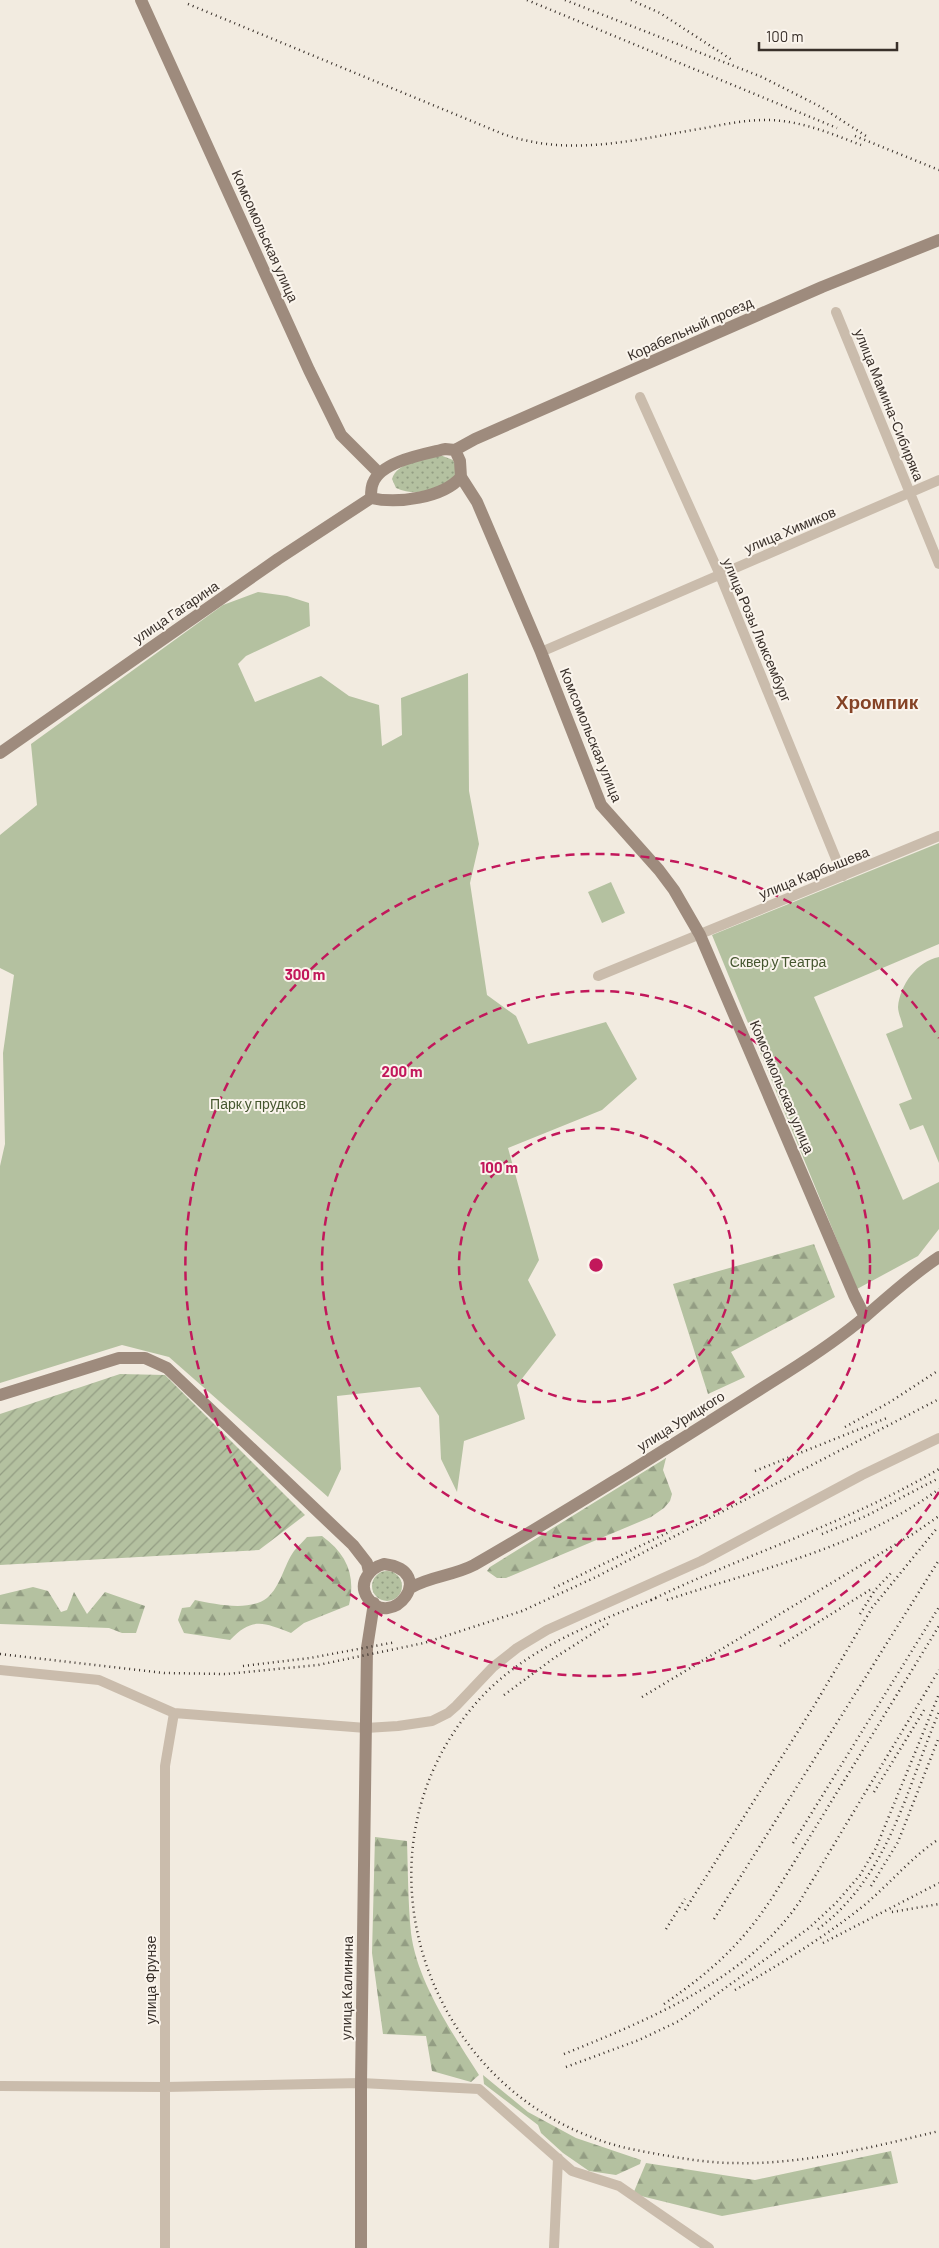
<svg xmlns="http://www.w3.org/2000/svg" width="939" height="2248" viewBox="0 0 939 2248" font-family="Barlow,sans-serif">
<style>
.grass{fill:url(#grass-dots)}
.forest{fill:url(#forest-firs)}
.park{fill:#b4c1a0}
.garden{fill:url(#garden-furrows)}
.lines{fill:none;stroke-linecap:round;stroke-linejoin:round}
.street{stroke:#cabcac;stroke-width:10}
.secondary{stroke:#9e8b7d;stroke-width:12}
.rail{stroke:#39302a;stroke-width:2.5;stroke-dasharray:1 4;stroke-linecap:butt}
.ring{fill:none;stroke:#c2185b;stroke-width:2.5;stroke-dasharray:9 6}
.labels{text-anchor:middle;stroke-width:4;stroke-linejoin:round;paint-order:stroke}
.street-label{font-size:14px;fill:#39302a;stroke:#faf4ec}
.park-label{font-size:14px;fill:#45562f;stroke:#faf4ec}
.district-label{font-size:19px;font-weight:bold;fill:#854326;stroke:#faf4ec}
.centre{fill:#c2185b;stroke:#faf4ec;stroke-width:2.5}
.ring-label{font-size:15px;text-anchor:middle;font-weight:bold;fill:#c2185b;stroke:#faf4ec;stroke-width:4;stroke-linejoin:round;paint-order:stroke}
</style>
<defs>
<pattern id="grass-dots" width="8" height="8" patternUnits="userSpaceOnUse" patternTransform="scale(1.25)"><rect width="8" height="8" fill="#b4c1a0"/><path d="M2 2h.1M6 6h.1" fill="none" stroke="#939d83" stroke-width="1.8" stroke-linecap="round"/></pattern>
<pattern id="forest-firs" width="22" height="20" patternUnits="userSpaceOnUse" patternTransform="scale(1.25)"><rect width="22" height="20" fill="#b4c1a0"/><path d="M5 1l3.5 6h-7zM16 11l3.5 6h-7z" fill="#939d83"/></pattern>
<pattern id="garden-furrows" width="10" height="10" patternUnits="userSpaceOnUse" patternTransform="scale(1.25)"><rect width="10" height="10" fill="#b4c1a0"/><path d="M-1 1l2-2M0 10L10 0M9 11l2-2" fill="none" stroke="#939d83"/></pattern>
</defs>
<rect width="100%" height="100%" fill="#f2ebe0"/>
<path class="grass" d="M 440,455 L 453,460 L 457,468 L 456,478 C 434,488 420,498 396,488 L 392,479 C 397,462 425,459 440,455 Z
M372 1586a15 15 0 1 1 30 0a15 15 0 1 1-30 0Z"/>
<path class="forest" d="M 814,1244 L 835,1297 L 731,1352 L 745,1377 L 708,1394 L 673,1284 Z
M 666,1458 L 663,1470 L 672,1494 L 670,1501 L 664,1508 L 651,1517 L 506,1578 L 497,1578 L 487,1571 L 490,1567 Z
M 322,1536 C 347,1554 356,1576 349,1605 L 304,1623 L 291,1633 C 263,1622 252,1617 230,1640 L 184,1633 L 178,1620 L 182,1608 L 190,1607 L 195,1600 C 215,1604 249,1612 267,1598 C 281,1586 284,1565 294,1551 C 298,1546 303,1542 307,1537 Z
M 33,1587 L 48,1591 L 61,1612 L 67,1610 L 74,1592 L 87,1614 L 105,1592 L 145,1606 L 136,1633 L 122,1633 L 109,1628 L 0,1624 L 0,1595 Z
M 375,1837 L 407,1841 C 408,1871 408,1903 411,1933 C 417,1982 453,2034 479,2075 L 471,2082 L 432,2071 L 426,2036 L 383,2034 L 372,1953 Z
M 483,2075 L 528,2112 L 576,2138 L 641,2160 L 640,2164 L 616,2175 L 589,2171 L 563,2153 L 541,2133 L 538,2125 L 484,2084 Z
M 891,2151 L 898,2183 L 722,2216 L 633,2194 L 646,2163 L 755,2180 Z"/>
<path class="park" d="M 258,592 L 287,596 L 309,603 L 310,626 L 246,656 L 238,664 L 255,702 L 321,676 L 349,696 L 379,705 L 382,746 L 402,735 L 401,698 L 468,673 L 469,791 L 479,844 L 470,883 L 487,995 L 516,1016 L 528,1044 L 606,1022 L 637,1079 L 602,1110 L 508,1148 L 539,1260 L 528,1280 L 556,1335 L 517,1385 L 525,1419 L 464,1441 L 457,1492 L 441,1459 L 439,1416 L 420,1387 L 337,1396 L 341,1469 L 328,1497 L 169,1357 L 122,1345 L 0,1383 L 0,1166 L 5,1144 L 3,1053 L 14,975 L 0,968 L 0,835 L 37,805 L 31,744 L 223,605 Z
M 939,843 L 939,944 L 814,997 L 903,1200 L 939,1182 L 939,1229 L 918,1256 L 857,1289 L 712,935 Z
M 611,882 L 625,913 L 602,923 L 588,892 Z
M 939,957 L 939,1163 L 923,1125 L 910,1130 L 899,1104 L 912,1099 L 886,1034 L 903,1027 C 902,1021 898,1013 898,1007 C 900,985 917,961 939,957 Z"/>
<path class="garden" d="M 120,1374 L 165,1375 L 305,1515 L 259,1550 L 0,1565 L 0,1414 Z"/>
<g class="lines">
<path class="street" d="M 836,312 L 939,564
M 640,397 L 720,575 L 843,876
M 541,652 L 939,480
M 598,976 L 939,836
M 0,1670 L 99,1680 L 174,1713 L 366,1728 L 398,1726 L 432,1721 L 448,1713 L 456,1706 L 493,1667 L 517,1648 L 547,1630 L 701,1561 L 862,1475 L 939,1438
M 0,2086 L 165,2087 L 361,2083 L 479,2089 L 572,2171 L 619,2186 L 709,2248
M 165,2248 L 165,1766 L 174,1713
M 554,2248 L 558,2158"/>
<path class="secondary" d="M 141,0 L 309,370 L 341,435 L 379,473
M 445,449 L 455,450 L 460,461 L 461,477 C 443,498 397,504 371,498 C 371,493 371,487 373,483 C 381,461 425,454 445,449 Z
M 455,450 L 475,439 L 822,287 L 939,240
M 461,477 L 477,502 L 541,652 L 601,805 L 659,870 L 674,890 L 700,935 L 854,1295 L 865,1317
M 0,753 L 278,559 L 371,498
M 0,1395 L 119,1358 L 145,1358 L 167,1368 L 353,1545 L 367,1563 L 369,1572
M 384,1564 C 440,1571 391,1633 367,1597 C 358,1582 370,1568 384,1564 Z
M 410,1588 C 430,1576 453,1576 474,1565 C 580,1504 683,1438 786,1373 C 813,1356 841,1337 866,1316 C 889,1296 913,1274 939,1257
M 361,2248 L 361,2083 L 367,1648 L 374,1603"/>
<path class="rail" d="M 527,0 L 837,128
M 565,0 L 762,77 L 821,107 L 866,136
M 631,0 L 660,13 L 732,60
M 188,4 L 503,134 C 572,158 636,139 705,128 C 725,124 745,120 766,120 C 799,120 830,133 861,145
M 855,136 L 939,170
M 845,1427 L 890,1402 L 939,1370
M 755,1471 L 887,1418
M 822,1534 L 866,1516 L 939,1478
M 554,1588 L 671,1531
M 656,1598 C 589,1625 518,1651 471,1709 C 351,1854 422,2075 594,2138 C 616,2147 640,2151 663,2155 C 686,2159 710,2163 734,2163 C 801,2165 874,2147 939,2131
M 651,1600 C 746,1554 848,1523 939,1469
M 667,1600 C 759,1569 859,1548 939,1489
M 860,1614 L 875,1590 L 893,1571
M 780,1646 L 873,1588
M 0,1654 L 164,1673 L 226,1674 L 318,1665 L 424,1643 L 522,1611 L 596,1577 L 939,1399
M 243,1666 L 310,1658 L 396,1642
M 504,1695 L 554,1658 L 611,1622
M 642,1697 L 913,1534 L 939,1516
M 874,1792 L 926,1707
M 793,1843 L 939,1607
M 871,1886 L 898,1842 L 939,1737
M 685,1910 L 814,1706 L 872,1608 L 938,1527
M 892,1912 L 939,1904
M 714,1919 L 939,1560
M 666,1929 L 685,1899
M 818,1929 C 889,1876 906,1790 939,1712
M 823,1943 L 939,1883
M 735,1990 C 779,1965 823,1938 862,1907 C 889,1885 910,1858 939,1839
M 664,2004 C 712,1971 742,1944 774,1895 L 939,1626
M 564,2054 C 648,2020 747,1980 800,1901 L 939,1670
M 566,2067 L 639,2040 L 679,2021 L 809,1928 L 836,1903 L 860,1875 L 876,1848 L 939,1694"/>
</g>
<g class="ring">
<circle cx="596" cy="1265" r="137"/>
<circle cx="596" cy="1265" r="274"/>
<path d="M939 1492A411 411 0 1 1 939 1038"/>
</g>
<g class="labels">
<g class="street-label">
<text transform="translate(265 236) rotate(66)" y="5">Комсомольская улица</text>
<text transform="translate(690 329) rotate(-24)" y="5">Корабельный проезд</text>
<text transform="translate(889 405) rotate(68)" y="5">улица Мамина-Сибиряка</text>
<text transform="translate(790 530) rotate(-23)" y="5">улица Химиков</text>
<text transform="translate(176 612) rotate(-34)" y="5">улица Гагарина</text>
<text transform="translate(757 630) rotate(67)" y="5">улица Розы Люксембург</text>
<text transform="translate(591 735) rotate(68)" y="5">Комсомольская улица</text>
<text transform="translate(814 873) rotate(-22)" y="5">улица Карбышева</text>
<text transform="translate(782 1087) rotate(67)" y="5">Комсомольская улица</text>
<text transform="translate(681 1421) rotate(-32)" y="5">улица Урицкого</text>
<text transform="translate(151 1980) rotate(-90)" y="5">улица Фрунзе</text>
<text transform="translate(347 1988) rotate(-89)" y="5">улица Калинина</text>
</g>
<g class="park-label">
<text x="778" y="967">Сквер у Театра</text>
<text x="258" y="1109">Парк у прудков</text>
</g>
<g class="district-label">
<text x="877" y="709">Хромпик</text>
</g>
</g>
<circle cx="596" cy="1265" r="8" class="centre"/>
<g class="ring-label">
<text x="305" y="980">300 m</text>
<text x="402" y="1077">200 m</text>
<text x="499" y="1173">100 m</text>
</g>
<path d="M759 42v8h138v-8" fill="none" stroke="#39302a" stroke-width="2.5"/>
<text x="766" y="42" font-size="15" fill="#39302a" stroke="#faf4ec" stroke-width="4" paint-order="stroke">100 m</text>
</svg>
